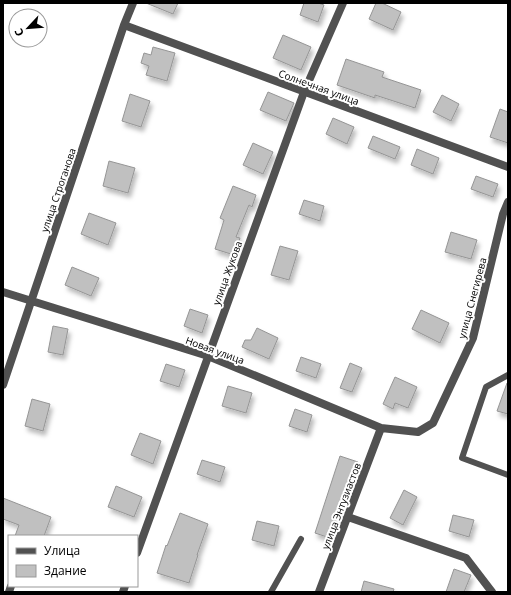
<svg xmlns="http://www.w3.org/2000/svg" width="511" height="595" viewBox="0 0 511 595" font-family="'Open Sans',sans-serif">
<style>
.building{fill:#c0c0c0;stroke:#959595;filter:url(#shadow)}
.lines{fill:none;stroke-linecap:round;stroke-linejoin:round}
.service{stroke:#515151;stroke-width:6}
.minor{stroke:#515151;stroke-width:8}
.labels{text-anchor:middle;stroke-width:4;stroke-linejoin:round;paint-order:stroke}
.street-label{font-size:10px;fill:#000;stroke:#fff}
</style>
<defs>
<filter id="shadow"><feDropShadow dx="2.5" dy="4.5" stdDeviation="2" flood-color="#0004"/></filter>
</defs>
<rect width="100%" height="100%" fill="#fff"/>
<path class="building" d="M 146,3 L 178,3 L 173,14 Z
M 304,3 L 318,3 L 324,5 L 318,22 L 300,15 Z
M 376,3 L 382,3 L 401,12 L 393,30 L 369,19 Z
M 283,35 L 311,47 L 301,70 L 273,58 Z
M 153,47 L 175,53 L 167,81 L 146,75 L 149,66 L 141,63 L 144,53 L 151,55 Z
M 346,59 L 384,72 L 382,77 L 421,90 L 415,108 L 375,95 L 375,98 L 337,85 Z
M 268,92 L 294,103 L 286,121 L 260,110 Z
M 130,94 L 150,101 L 141,127 L 122,121 Z
M 442,95 L 459,104 L 451,121 L 433,112 Z
M 500,109 L 508,112 L 508,143 L 490,137 Z
M 333,118 L 354,127 L 347,144 L 326,134 Z
M 373,136 L 400,147 L 395,159 L 368,148 Z
M 253,143 L 273,152 L 263,174 L 243,165 Z
M 417,149 L 439,158 L 433,174 L 411,165 Z
M 109,161 L 135,168 L 128,193 L 103,186 Z
M 476,176 L 498,184 L 493,197 L 471,189 Z
M 233,186 L 256,195 L 252,207 L 249,205 L 236,237 L 240,238 L 234,255 L 215,249 L 224,220 L 220,218 Z
M 304,200 L 324,206 L 320,221 L 299,214 Z
M 89,213 L 116,223 L 108,245 L 81,234 Z
M 451,232 L 477,240 L 471,259 L 445,252 Z
M 280,246 L 298,251 L 289,280 L 271,275 Z
M 72,267 L 99,278 L 91,296 L 65,285 Z
M 190,309 L 208,315 L 202,333 L 184,326 Z
M 421,310 L 449,323 L 440,343 L 412,329 Z
M 53,326 L 68,329 L 63,355 L 48,352 Z
M 257,328 L 278,338 L 269,359 L 242,347 L 245,340 L 251,340 Z
M 301,357 L 321,364 L 316,378 L 296,371 Z
M 350,363 L 362,368 L 352,392 L 340,388 Z
M 166,364 L 185,370 L 179,387 L 160,381 Z
M 395,377 L 417,387 L 408,408 L 395,403 L 393,409 L 383,404 Z
M 507,383 L 508,384 L 508,414 L 497,411 Z
M 228,386 L 252,393 L 246,413 L 222,406 Z
M 32,399 L 50,404 L 43,431 L 25,426 Z
M 295,409 L 312,415 L 307,432 L 289,426 Z
M 140,433 L 161,441 L 153,464 L 131,455 Z
M 340,456 L 358,462 L 333,539 L 315,533 Z
M 202,460 L 225,467 L 220,482 L 197,474 Z
M 116,486 L 142,497 L 134,517 L 108,507 Z
M 404,490 L 417,497 L 403,525 L 390,518 Z
M 3,498 L 51,517 L 44,536 L 15,536 L 19,525 L 3,519 Z
M 180,513 L 208,524 L 197,555 L 198,555 L 189,583 L 157,573 L 166,545 L 167,546 Z
M 453,515 L 474,520 L 469,537 L 449,531 Z
M 257,521 L 279,526 L 274,546 L 252,540 Z
M 454,569 L 471,575 L 464,592 L 446,592 Z
M 364,581 L 394,589 L 393,592 L 361,592 Z"/>
<g class="lines">
<path class="service" d="M 508,375 L 486,387 L 462,458 L 508,475
M 271,592 L 301,539"/>
<path class="minor" d="M 124,25 L 508,167
M 3,292 L 208,356 L 381,428 L 418,432 L 433,423 L 473,338 L 503,214 L 508,202
M 3,385 L 124,25 L 133,3
M 348,517 L 466,558 L 492,592
M 137,553 L 304,92 L 343,3
M 9,592 L 11,586
M 123,592 L 125,586
M 319,592 L 381,428"/>
</g>
<g class="labels">
<g class="street-label">
<text transform="translate(319 87) rotate(20)" y="4">Солнечная улица</text>
<text transform="translate(58 190) rotate(-71)" y="4">улица Строганова</text>
<text transform="translate(227 273) rotate(-70)" y="4">улица Жукова</text>
<text transform="translate(472 298) rotate(-75)" y="4">улица Снегирева</text>
<text transform="translate(215 350) rotate(20)" y="4">Новая улица</text>
<text transform="translate(341 506) rotate(-69)" y="4">улица Энтузиастов</text>
</g>
</g>
<rect width="511" height="595" fill="none" stroke="#000000" stroke-width="8"/>
<rect x="8" y="535" width="130" height="52" fill="#ffffff" stroke="#999999"/>
<rect x="16" y="548" width="20" height="6" fill="#515151" stroke="#999999"/>
<text x="44" y="555" font-size="12" fill="#000000">Улица</text>
<rect x="16" y="565" width="20" height="12" fill="#c0c0c0" stroke="#999999"/>
<text x="44" y="575" font-size="12" fill="#000000">Здание</text>
<g transform="translate(28 28) rotate(244)"><circle r="19" fill="#ffffff" stroke="#999999"/>
<path d="M0-3L7 15L0 10L-7 15Z" fill="#000000"/>
<text y="-6" font-size="11" font-weight="bold" text-anchor="middle" fill="#000000">С</text>
</g>
</svg>
